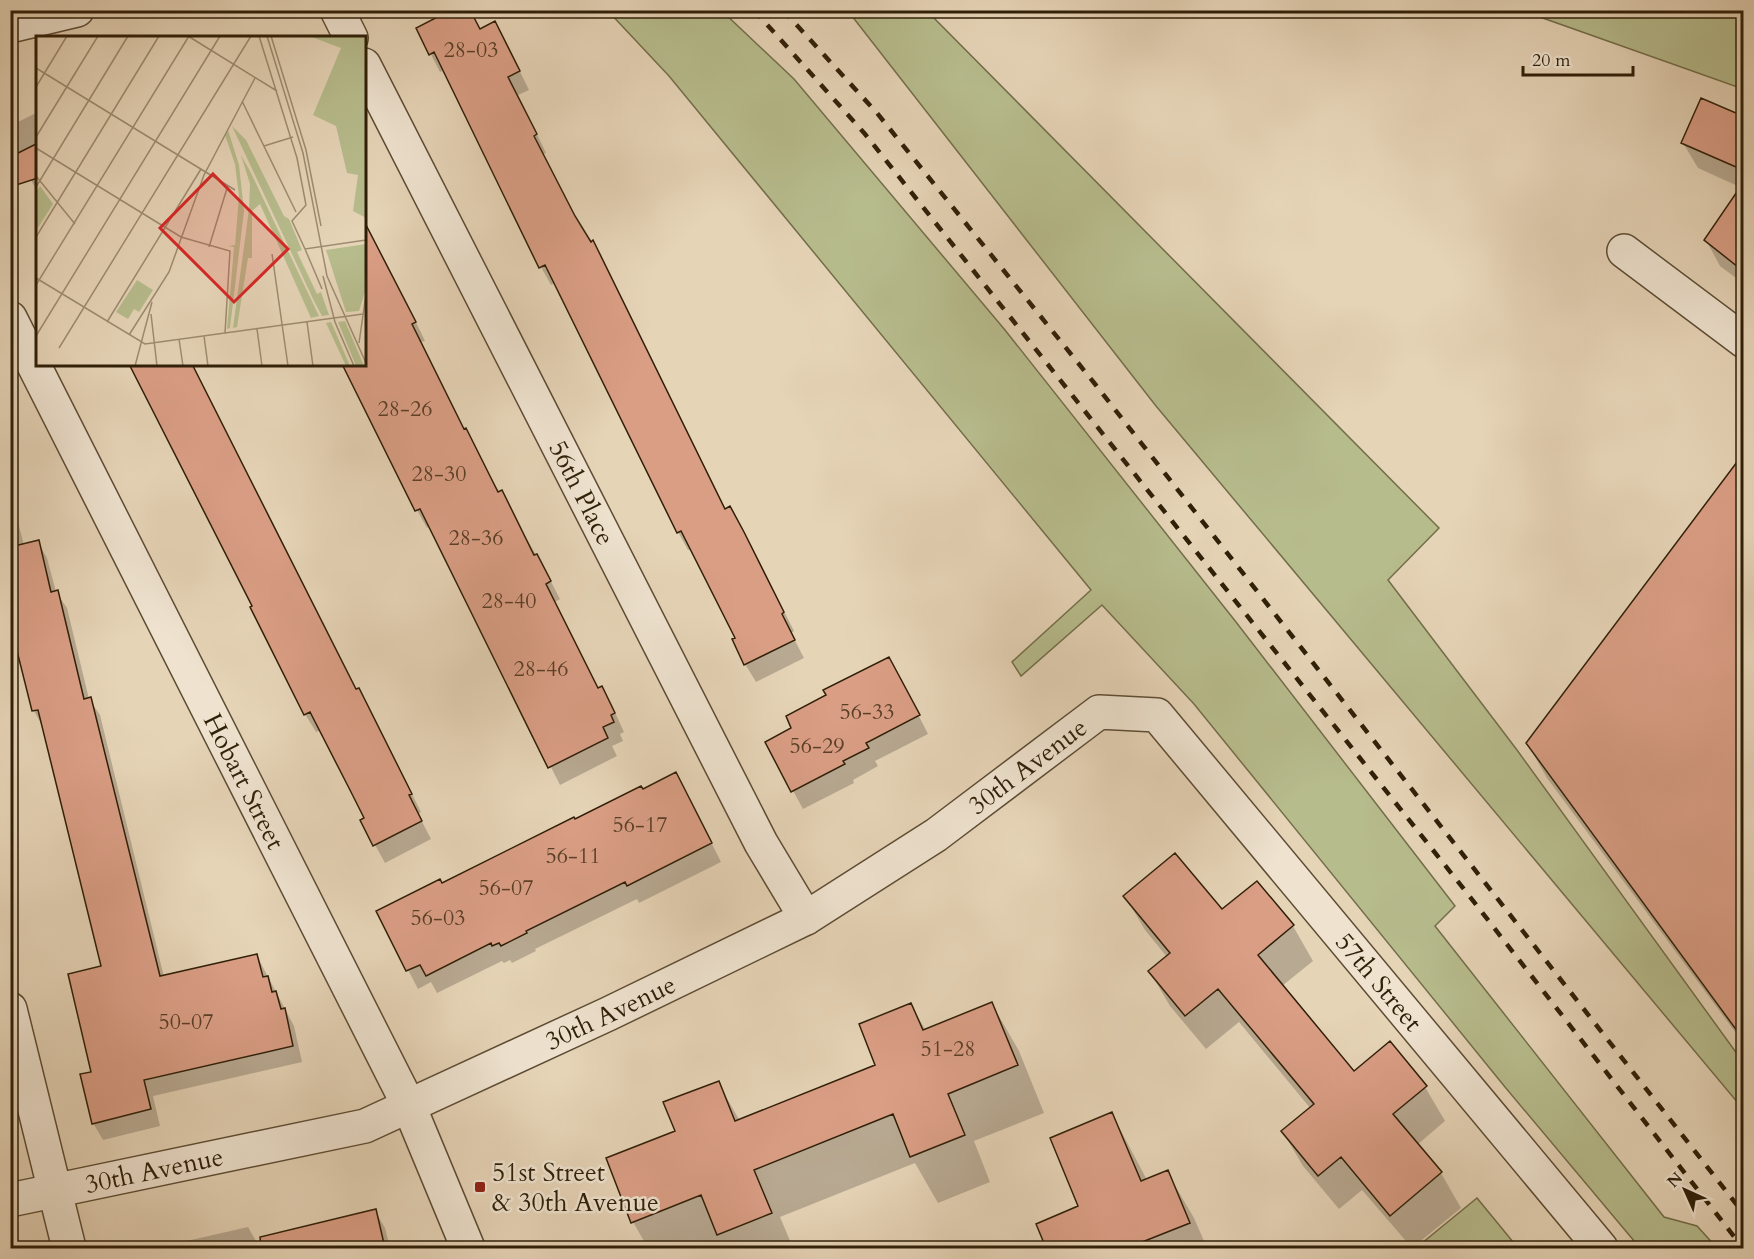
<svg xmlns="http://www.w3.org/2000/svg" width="1754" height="1259" viewBox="0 0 1754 1259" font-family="Cardo,serif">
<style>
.green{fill:#b7bc8d;stroke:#736e4a;stroke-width:1.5}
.shadow{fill:#0003}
.building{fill:#da9e85;stroke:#2f1f08;stroke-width:1.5}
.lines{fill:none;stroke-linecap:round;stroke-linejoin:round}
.street-casing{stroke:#5d4c34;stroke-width:36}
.street{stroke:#efe3d0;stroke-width:33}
.rail{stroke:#2f1f08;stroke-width:4.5;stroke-dasharray:10 10;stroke-linecap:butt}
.poi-dot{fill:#8f2418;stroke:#efe3d0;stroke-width:2}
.labels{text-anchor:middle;stroke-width:5;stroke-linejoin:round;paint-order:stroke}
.number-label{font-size:22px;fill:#5a3f27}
.street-label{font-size:26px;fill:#2f1f08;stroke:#efe3d0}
.poi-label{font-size:26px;fill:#2f1f08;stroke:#efe3d0;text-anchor:start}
.inset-road{fill:none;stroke:#9d8c71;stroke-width:1.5}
.view{fill:#d62828;fill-opacity:0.15;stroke:#d62828;stroke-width:3}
.inset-edge{fill:none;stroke:#2f1f08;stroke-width:3}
</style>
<rect width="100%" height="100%" fill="#e6d4b7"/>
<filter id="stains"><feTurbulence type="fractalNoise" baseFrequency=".00333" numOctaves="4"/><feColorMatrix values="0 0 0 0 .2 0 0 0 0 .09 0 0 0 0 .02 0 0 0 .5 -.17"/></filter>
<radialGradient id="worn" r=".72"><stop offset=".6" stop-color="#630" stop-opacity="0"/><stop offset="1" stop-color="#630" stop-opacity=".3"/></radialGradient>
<path class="green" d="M 608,11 L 722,11 L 794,79 L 1005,330 L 1236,622 L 1455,906 L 1435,926 L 1664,1217 L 1697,1226 L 1717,1248 L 1640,1248 L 1505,1087 L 1194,704 L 1102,605 L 1021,676 L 1012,662 L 1091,590 L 669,76 Z
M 848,11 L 927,11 L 1439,528 L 1388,580 L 1517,750 L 1743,1062 L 1743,1109 L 1156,406 Z
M 1523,11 L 1718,11 L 1743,20 L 1743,89 Z
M 1477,1198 L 1518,1248 L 1416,1248 Z"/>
<path class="shadow" d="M 418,29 L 480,30 L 505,41 L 529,90 L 518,95 L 546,153 L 543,154 L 584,234 L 603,260 L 726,510 L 754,552 L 794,631 L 791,633 L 804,658 L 756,682 L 745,664 L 737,638 L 692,549 L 688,550 L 678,532 L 555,283 L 551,285 L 541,267 L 445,70 L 440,72 Z
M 1702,100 L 1744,118 L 1744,284 L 1720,266 L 1706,240 L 1742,188 L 1698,168 L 1683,143 Z
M 38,112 L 38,193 L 10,141 L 10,126 Z
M 369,232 L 412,314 L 425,341 L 421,342 L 464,431 L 547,574 L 560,599 L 555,602 L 598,690 L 612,706 L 624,732 L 620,734 L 623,741 L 612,746 L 617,756 L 560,785 L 430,526 L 427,528 L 417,510 L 364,364 Z
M 1744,456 L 1744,1044 L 1547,778 L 1527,743 Z
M 10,492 L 24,545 L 38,542 L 47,558 L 56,592 L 67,608 L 89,699 L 100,715 L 164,977 L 257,956 L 294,1026 L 302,1062 L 153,1096 L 160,1126 L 103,1140 L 93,1123 L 93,1073 L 102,967 L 43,727 L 34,711 L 10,621 Z
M 226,551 L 356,691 L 369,708 L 421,812 L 418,814 L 431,839 L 385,863 L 362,821 L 366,819 L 321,730 L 316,732 L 305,714 Z
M 899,677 L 928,734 L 875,761 L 878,766 L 853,780 L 854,783 L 803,809 L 767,743 Z
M 643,791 L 686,792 L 721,862 L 639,903 L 637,899 L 535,949 L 536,951 L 512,963 L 510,960 L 504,963 L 502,961 L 437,993 L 431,982 L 418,989 L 378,912 Z
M 1257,883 L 1293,926 L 1313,961 L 1282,986 L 1354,1073 L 1425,1087 L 1445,1121 L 1417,1145 L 1441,1173 L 1461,1208 L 1412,1248 L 1362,1190 L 1339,1209 L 1303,1166 L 1283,1132 L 1311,1109 L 1239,1022 L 1206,1049 L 1170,1006 L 1150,972 L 1167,957 L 1145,930 L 1125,896 L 1222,911 Z
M 992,1004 L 1019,1051 L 1044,1113 L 974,1141 L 990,1182 L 938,1203 L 915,1163 L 780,1217 L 793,1248 L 727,1248 L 723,1243 L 710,1248 L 648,1248 L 633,1222 L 677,1131 L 718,1083 L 740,1121 L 877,1065 L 911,1005 L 926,1031 Z
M 1112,1114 L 1147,1180 L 1167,1172 L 1194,1218 L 1207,1248 L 1048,1248 L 1038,1224 L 1080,1207 Z
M 375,1211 L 385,1228 L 390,1248 L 312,1248 L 306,1228 Z
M 248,1227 L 260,1248 L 156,1248 Z"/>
<path class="building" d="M 451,10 L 470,10 L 480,29 L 495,21 L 520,71 L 508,77 L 537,134 L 534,136 L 575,216 L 591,242 L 593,240 L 725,509 L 730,506 L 744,532 L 784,612 L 782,614 L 795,640 L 744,665 L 732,639 L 735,638 L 681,531 L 677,533 L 545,265 L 539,268 L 434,52 L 429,55 L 416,28 Z
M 1701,98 L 1743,116 L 1743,170 L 1681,143 Z
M 38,143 L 38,178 L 10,187 L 10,157 Z
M 1743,183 L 1743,271 L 1704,240 Z
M 364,221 L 416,322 L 412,324 L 464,429 L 466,428 L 498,492 L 502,490 L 534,555 L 537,554 L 551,581 L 546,584 L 598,688 L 602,686 L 615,713 L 611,715 L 614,722 L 603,727 L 608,738 L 548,768 L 420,509 L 415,511 L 342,364 L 364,364 Z
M 129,364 L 192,364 L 356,689 L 359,688 L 412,794 L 409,795 L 422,821 L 373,846 L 360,820 L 364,818 L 351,792 L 310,712 L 304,715 L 250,607 L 252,606 Z
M 1743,454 L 1743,1039 L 1526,743 Z
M 39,540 L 51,592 L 58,590 L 84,699 L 91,697 L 160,976 L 257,954 L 263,977 L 268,976 L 272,992 L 276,991 L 281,1009 L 285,1008 L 293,1046 L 144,1080 L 151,1109 L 92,1124 L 80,1074 L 91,1072 L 68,974 L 101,966 L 38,710 L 32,711 L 10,623 L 10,547 Z
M 889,657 L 920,715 L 866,743 L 869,748 L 843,761 L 845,764 L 791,792 L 765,742 L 791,728 L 786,716 L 826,695 L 823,690 Z
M 676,772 L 712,843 L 627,886 L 625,882 L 526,931 L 527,933 L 501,946 L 499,943 L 492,946 L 491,943 L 426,976 L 420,965 L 406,971 L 376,911 L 440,879 L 442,883 L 574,817 L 575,819 L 641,786 L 643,789 Z
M 1175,853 L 1222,909 L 1257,881 L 1294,925 L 1258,955 L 1354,1071 L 1390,1041 L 1427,1086 L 1393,1114 L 1442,1172 L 1390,1216 L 1341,1157 L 1318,1176 L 1281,1131 L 1314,1104 L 1218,989 L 1185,1016 L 1148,971 L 1170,953 L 1123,896 Z
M 992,1002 L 1018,1065 L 948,1094 L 965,1135 L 910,1157 L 893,1114 L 754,1170 L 772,1213 L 717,1235 L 701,1195 L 631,1223 L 606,1158 L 675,1131 L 663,1102 L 719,1081 L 735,1121 L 875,1065 L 859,1024 L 911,1003 L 923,1030 Z
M 1112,1112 L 1141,1181 L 1168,1170 L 1190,1223 L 1127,1248 L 1046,1248 L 1036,1224 L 1078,1206 L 1050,1138 Z
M 376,1209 L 385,1248 L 261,1248 L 260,1237 Z"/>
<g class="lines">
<g class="street-casing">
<g id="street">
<path d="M 337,10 L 351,38"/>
<path d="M 10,26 L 77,10"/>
<path id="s1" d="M 364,65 L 761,843 L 806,918"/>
<path d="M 1624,251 L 1744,341"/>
<path id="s2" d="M 10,318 L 409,1106 L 468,1248"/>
<path d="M 10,1009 L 69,1248"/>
<path id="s3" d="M 10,1200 L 365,1126 L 608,1014 L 806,918 L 936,835 L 1099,712 L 1157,715 L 1601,1248"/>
</g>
</g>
<use href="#street" class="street"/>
<path class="rail" d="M 754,10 L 865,134 L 1467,893 L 1743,1248
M 783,10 L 877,113 L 1095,384 L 1744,1214"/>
</g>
<rect class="poi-dot" x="474" y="1181" width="12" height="12" rx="3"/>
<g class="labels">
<g class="number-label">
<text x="471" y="57">28-03</text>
<text x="405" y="416">28-26</text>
<text x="439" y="481">28-30</text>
<text x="476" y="545">28-36</text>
<text x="509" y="608">28-40</text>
<text x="541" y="676">28-46</text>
<text x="867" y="719">56-33</text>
<text x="817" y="753">56-29</text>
<text x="640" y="832">56-17</text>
<text x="573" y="863">56-11</text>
<text x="506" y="895">56-07</text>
<text x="438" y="925">56-03</text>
<text x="186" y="1029">50-07</text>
<text x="948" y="1056">51-28</text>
</g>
<g class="street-label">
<text dy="9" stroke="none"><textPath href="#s1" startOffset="480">56th Place</textPath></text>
<text dy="9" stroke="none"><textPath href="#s3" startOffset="1119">30th Avenue</textPath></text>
<text dy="9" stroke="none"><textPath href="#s2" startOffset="519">Hobart Street</textPath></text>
<text dy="9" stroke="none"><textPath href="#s3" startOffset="1614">57th Street</textPath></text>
<text dy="9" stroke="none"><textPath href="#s3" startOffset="633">30th Avenue</textPath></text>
<text dy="9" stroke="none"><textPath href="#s3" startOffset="147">30th Avenue</textPath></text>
</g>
<g class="poi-label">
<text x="492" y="1181">51st Street<tspan x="492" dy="30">&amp; 30th Avenue</tspan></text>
</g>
</g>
<g transform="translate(36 36)">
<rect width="330" height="330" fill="#e6d4b7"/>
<path d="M 273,0 L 330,0 L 330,182 L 317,175 L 322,139 L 311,137 L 300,90 L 277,79 L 305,12 ZM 196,90 L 210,104 L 248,180 L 253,183 L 266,214 L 261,216 L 281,258 L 285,256 L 293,279 L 286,280 L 278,265 ZM 192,94 L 203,129 L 208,175 L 194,292 L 191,293 L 198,211 L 192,210 L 199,209 L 203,160 L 199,128 L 189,99 ZM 205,119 L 215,137 L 283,280 L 275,282 L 224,168 L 216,175 L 216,222 L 212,222 L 201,291 L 197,292 L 213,173 L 214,148 ZM 4,150 L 17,168 L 0,195 L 0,156 ZM 330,208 L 330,253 L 323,275 L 310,276 L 290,214 ZM 101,244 L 117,254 L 103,276 L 98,273 L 92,283 L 80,276 ZM 309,285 L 328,330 L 320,330 L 302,286 ZM 295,286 L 299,295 L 314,330 L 310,330 L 290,287 Z" fill="#b7bc8d"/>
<path class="inset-road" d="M 152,0 L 241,55M 223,0 L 261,122 L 270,169 L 256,185 L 269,213 L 330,204M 231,0 L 267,117 L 291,240 L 330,327M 235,0 L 270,114 L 285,190M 0,32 L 199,154M 0,51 L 31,0M 206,65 L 260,176M 0,101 L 62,0M 228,110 L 257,101M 0,112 L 145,201 L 194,215 L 189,297M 0,140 L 39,188M 0,151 L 92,0M 0,201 L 123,0M 173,211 L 192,149M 269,213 L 286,253M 236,218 L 252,330M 287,240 L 299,286 L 318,330M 0,242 L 109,308 L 327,278M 0,249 L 153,0M 115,278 L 121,330M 71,286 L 165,133M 271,286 L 277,330M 221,293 L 226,330M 93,299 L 133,236 L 168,139 L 219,42M 0,300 L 184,0M 168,300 L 172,330M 143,303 L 147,330M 323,307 L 330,258M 23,312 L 215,0M 99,330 L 116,266"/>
<path class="view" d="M 177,138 L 252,213 L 198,266 L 124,192 Z"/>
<rect width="330" height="330" class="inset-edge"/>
</g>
<rect width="1754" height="1259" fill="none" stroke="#e6d4b7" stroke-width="36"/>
<rect x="12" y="12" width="1730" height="1235" fill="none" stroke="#2f1f08" stroke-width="3"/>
<rect x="18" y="18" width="1718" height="1223" fill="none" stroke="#2f1f08" stroke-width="1.5"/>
<g transform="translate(1685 1190) rotate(315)" stroke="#efe3d0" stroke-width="4.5" paint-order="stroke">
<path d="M0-4.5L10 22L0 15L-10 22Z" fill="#2f1f08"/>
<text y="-9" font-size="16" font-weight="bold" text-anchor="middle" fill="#2f1f08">N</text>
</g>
<path d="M1523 66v9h110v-9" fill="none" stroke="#2f1f08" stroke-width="3"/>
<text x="1532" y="66" font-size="18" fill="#2f1f08" stroke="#efe3d0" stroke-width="4.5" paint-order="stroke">20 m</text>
<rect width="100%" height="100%" filter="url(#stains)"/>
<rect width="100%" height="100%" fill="url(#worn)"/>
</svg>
